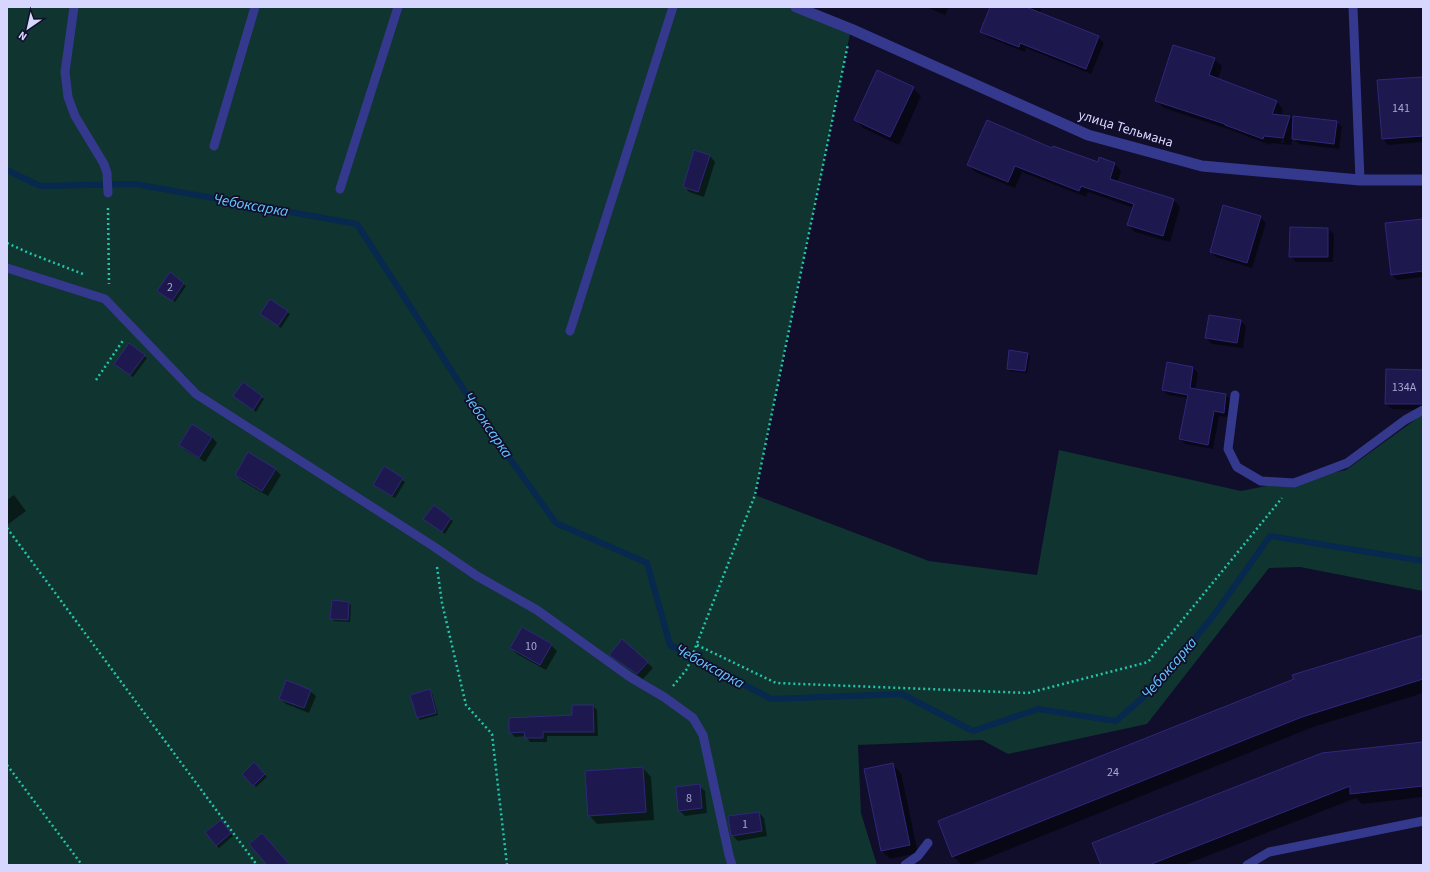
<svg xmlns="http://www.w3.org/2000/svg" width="1430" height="872" viewBox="0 0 1430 872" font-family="'Source Sans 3',sans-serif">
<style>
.green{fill:#10342f}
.shadow{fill:#0007;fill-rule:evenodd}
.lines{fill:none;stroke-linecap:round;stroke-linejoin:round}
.stream{stroke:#07284f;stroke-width:6}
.building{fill:#1d184d;stroke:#30277b}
.path{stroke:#23c6ac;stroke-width:2.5;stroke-dasharray:2 3;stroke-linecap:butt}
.service{stroke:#34398d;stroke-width:9}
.minor{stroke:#34398d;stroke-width:11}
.labels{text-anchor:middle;stroke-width:3.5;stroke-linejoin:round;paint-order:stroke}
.number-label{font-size:12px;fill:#a8a6d2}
.street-label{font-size:14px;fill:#d7d6ff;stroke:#100e2a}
.water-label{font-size:15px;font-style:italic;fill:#64c7ff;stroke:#100e2a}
</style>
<rect width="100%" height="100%" fill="#100e2a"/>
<path class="green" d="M 7,7 L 796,7 L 851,29 L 755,495 L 929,561 L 1037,575 L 1059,450 L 1241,491 L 1346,470 L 1423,414 L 1423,591 L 1300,567 L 1269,568 L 1147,724 L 1008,754 L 982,740 L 858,745 L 861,813 L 877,865 L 7,865 Z"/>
<path class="shadow" d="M 926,7 L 949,7 L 945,15 Z
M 991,7 L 1039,7 L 1041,9 L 1039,14 L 1098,37 L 1104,43 L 1091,74 L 1026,48 L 1025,52 L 987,37 L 981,32 Z
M 1214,59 L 1222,66 L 1218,79 L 1276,101 L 1283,109 L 1281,116 L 1290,116 L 1294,121 L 1336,122 L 1342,127 L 1339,149 L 1299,144 L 1293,138 L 1291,145 L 1271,143 L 1270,145 L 1231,130 L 1164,108 L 1156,101 ZM 1287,121 L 1289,121 L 1283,143 L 1281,143 Z
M 1423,78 L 1423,142 L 1388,145 L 1383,139 L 1378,81 Z
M 913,88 L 921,96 L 899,145 L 863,128 L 855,119 Z
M 1052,149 L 1098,163 L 1100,159 L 1115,164 L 1121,171 L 1117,183 L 1174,200 L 1180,207 L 1170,242 L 1135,232 L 1128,225 L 1134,208 L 1088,192 L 1086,197 L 1022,172 L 1015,188 L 975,172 L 969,165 Z
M 695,151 L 710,156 L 715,162 L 704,197 L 689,192 L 684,186 Z
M 1260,217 L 1266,223 L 1252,268 L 1216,257 L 1211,252 Z
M 1423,221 L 1423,277 L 1397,280 L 1392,275 Z
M 1328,229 L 1334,234 L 1333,262 L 1296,262 L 1290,256 Z
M 183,284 L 186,286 L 175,302 L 161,293 Z
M 270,301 L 290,314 L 281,328 L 264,316 Z
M 1240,321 L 1246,326 L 1243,348 L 1212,344 L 1206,338 Z
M 1027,354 L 1030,356 L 1027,373 L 1010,371 L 1008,368 Z
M 144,356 L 147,358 L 133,377 L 118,366 Z
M 1167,363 L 1193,368 L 1198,373 L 1195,390 L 1226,395 L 1231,400 L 1228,417 L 1219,416 L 1213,449 L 1185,444 L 1180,439 L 1188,398 L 1168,395 L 1163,390 Z
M 1423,371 L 1423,410 L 1392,409 L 1386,404 Z
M 261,397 L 264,399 L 256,412 L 237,398 Z
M 192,425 L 212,437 L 217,443 L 205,462 L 185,450 L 180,445 Z
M 384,468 L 405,482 L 395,498 L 376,487 Z
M 275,469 L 281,475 L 268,496 L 242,481 L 236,475 Z
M 14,495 L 26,511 L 7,525 L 7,500 Z
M 434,507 L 453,521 L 445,534 L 427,521 Z
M 349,603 L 351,605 L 350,622 L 334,621 L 331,618 Z
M 522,628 L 551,645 L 557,651 L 546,670 L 517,654 L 511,648 Z
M 1423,636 L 1423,693 L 1313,727 L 970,865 L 962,865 L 953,856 Z
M 611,655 L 647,662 L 653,668 L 643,679 L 616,660 Z
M 430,690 L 432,693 L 438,715 L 420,720 L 418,717 Z
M 310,691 L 316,696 L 309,713 L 286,704 L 280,699 Z
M 593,706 L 597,710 L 598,736 L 547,736 L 547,742 L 530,742 L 526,736 L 515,737 L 510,732 L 573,716 Z
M 1423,743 L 1423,797 L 1362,804 L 1356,798 L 1184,865 L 1102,865 Z
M 254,763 L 267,777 L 256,787 L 243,774 Z
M 892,764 L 901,773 L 918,853 L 890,859 L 882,851 Z
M 643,768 L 651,777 L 654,820 L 597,824 L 589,815 Z
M 699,786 L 705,791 L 707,813 L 685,816 L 679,810 Z
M 759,813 L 764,818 L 767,836 L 738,841 L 732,835 Z
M 223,823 L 233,836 L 219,848 L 216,845 Z"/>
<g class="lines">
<path class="stream" d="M 7,170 L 40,186 L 135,184 L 357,224 L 495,438 L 556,523 L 647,563 L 670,645 L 771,699 L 902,694 L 973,731 L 1038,709 L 1116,721 L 1155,687 L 1214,615 L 1270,536 L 1423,561"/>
</g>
<path class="building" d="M 990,7 L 1026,7 L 1099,36 L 1086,69 L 1020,43 L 1019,47 L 980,32 Z
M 1173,45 L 1215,58 L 1209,75 L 1277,101 L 1272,114 L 1290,116 L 1283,138 L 1264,136 L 1263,139 L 1225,125 L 1225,124 L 1155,101 Z
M 877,70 L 914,87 L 890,137 L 854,120 Z
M 1423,77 L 1423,136 L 1382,139 L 1377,80 Z
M 1293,116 L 1337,121 L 1334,144 L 1292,139 Z
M 987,120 L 1052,148 L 1053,146 L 1098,162 L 1099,157 L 1115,163 L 1110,179 L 1174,199 L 1163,236 L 1127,225 L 1134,204 L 1081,186 L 1079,191 L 1015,166 L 1008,182 L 967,165 Z
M 694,150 L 710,155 L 698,192 L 683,187 Z
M 1223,205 L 1261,216 L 1247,263 L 1210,252 Z
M 1423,219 L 1423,271 L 1391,275 L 1385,223 Z
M 1290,227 L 1328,228 L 1328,257 L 1289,257 Z
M 170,272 L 184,283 L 172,301 L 157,291 Z
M 270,299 L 288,311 L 278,326 L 260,314 Z
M 1209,315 L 1241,320 L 1237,343 L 1205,338 Z
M 129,343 L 145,355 L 130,375 L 114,364 Z
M 1009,350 L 1028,353 L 1025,371 L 1007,369 Z
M 1167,362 L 1193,367 L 1190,388 L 1226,394 L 1224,413 L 1214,411 L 1208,445 L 1179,439 L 1188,395 L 1162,390 Z
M 1386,369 L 1423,370 L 1423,404 L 1385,404 Z
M 243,382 L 262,396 L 253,410 L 233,396 Z
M 192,424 L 212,437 L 199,458 L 179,445 Z
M 248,452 L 276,469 L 262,491 L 235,475 Z
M 384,466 L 403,478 L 392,496 L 373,485 Z
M 434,505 L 451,518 L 442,532 L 423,519 Z
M 332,600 L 349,602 L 348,620 L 330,619 Z
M 522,627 L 552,644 L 540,665 L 510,648 Z
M 1423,635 L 1423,679 L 1302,717 L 952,857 L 938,821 L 1294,679 L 1292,675 Z
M 622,639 L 648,662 L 637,674 L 609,655 Z
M 286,680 L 311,690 L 304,708 L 279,699 Z
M 430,689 L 436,713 L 417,718 L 410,695 Z
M 572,705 L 593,705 L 594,732 L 543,732 L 543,738 L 525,738 L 524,732 L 509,733 L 509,718 L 572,715 Z
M 1423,742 L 1423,786 L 1350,794 L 1350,786 L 1149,865 L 1101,865 L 1092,843 L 1322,753 Z
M 254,762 L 265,774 L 253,786 L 242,774 Z
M 893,763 L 910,845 L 881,851 L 864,769 Z
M 643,767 L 646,812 L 588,816 L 585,771 Z
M 700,784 L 702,808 L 678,811 L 676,787 Z
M 759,812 L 762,831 L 731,836 L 728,816 Z
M 221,820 L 231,833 L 216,846 L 205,832 Z
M 262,833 L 290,865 L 267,865 L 249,844 Z"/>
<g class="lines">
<path class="path" d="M 108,208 L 109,284
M 7,243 L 29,253 L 83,274
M 96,380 L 124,339
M 7,528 L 257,865
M 437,567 L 442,603 L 466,705 L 492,734 L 507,865
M 697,645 L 776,683 L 1028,693 L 1148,662 L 1282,498
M 673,686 L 687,669 L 755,495 L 848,44
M 7,765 L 82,865"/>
<path class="service" d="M 74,7 L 65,72 L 68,97 L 75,116 L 104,164 L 107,173 L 108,193
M 1353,7 L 1360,180
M 214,146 L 255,7
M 340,189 L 398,7
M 7,268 L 105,299 L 196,394 L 433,546 L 477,576 L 537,610 L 630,677 L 664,697 L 693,718 L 703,735 L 729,855 L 732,865
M 570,331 L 673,7
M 1235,395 L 1228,449 L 1237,467 L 1261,481 L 1294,483 L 1347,463 L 1405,420 L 1423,410
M 905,865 L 918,856 L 928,843
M 1247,865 L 1269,852 L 1423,821"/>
<path class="minor" d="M 796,7 L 851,29 L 1088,135 L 1202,166 L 1360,180 L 1423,180"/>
</g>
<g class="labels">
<g class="number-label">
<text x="1401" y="112">141</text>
<text x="170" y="291">2</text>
<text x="1404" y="391">134А</text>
<text x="531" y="650">10</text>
<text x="1113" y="776">24</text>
<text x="689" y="802">8</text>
<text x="745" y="828">1</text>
</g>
<g class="street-label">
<text transform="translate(1126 128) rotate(17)" y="5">улица Тельмана</text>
</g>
<g class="water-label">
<text transform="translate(251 205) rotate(10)" y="5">Чебоксарка</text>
<text transform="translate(488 425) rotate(56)" y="5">Чебоксарка</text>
<text transform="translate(710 666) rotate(29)" y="5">Чебоксарка</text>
<text transform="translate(1169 668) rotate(-49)" y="5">Чебоксарка</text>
</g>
</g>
<rect width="1430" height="872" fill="none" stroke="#d7d6ff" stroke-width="16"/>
<g transform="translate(28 28) rotate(214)" stroke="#100e2a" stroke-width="3" paint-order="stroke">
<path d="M0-3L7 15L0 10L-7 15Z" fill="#d7d6ff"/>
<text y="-6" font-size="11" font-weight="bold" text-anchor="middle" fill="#d7d6ff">N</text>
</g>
</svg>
